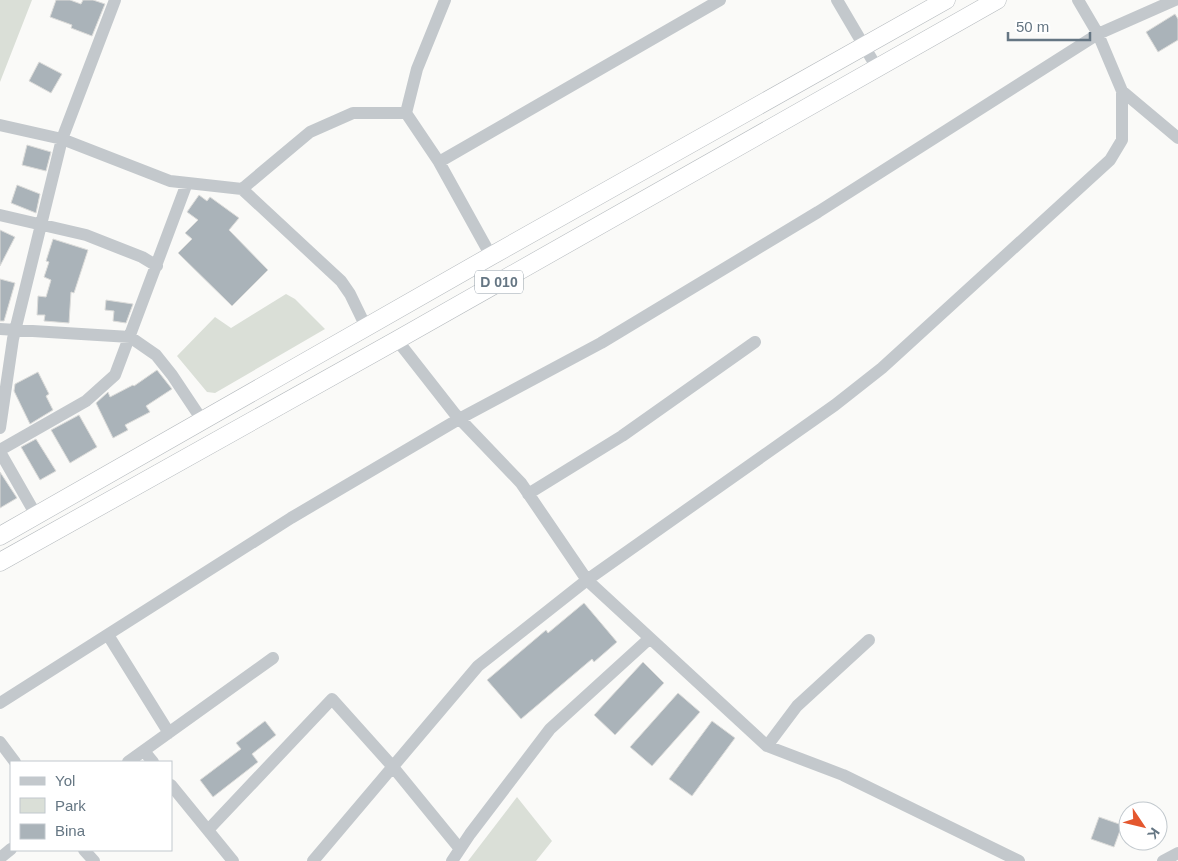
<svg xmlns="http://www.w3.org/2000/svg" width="1178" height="861" viewBox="0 0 1178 861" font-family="Helvetica,sans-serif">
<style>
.green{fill:#dadfd7}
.building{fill:#aab3b9;stroke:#dcdcda}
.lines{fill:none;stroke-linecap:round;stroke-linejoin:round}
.highway-casing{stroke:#b4b9bd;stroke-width:19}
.minor{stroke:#c3c8cc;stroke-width:12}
.highway{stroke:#fff;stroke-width:18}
.labels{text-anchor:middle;stroke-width:5;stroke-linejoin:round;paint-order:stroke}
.shield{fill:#fff;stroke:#939fa8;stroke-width:1}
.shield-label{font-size:14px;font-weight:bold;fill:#657683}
</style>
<rect width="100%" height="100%" fill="#fafaf8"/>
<path class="green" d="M 0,0 L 32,0 L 0,82 Z
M 286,294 L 295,299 L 325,329 L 215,393 L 207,392 L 177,356 L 215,317 L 231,328 Z
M 517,797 L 552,841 L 536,861 L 468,861 Z"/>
<path class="building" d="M 56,0 L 70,0 L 81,4 L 83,0 L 93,0 L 105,4 L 92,36 L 71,28 L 72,25 L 50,17 Z
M 1175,14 L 1178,19 L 1178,40 L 1158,52 L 1146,32 Z
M 39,62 L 62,74 L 51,93 L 29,81 Z
M 27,145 L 51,152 L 46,171 L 22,165 Z
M 17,185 L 40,194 L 36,213 L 11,203 Z
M 199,195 L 207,201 L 210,197 L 239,218 L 229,230 L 268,270 L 232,306 L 178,253 L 192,239 L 185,233 L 198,220 L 187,212 Z
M 0,230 L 15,237 L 0,266 Z
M 53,239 L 88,250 L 74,293 L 71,292 L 69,323 L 44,321 L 45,315 L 37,315 L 38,296 L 46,297 L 51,280 L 44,277 L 49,262 L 46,261 Z
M 0,279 L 15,283 L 4,321 L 0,321 Z
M 106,300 L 133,304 L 126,323 L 113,321 L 114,311 L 105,310 Z
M 157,370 L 172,389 L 146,406 L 150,412 L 125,425 L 128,430 L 113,438 L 96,403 L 108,392 L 110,397 L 133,385 L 134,386 Z
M 38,372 L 49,394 L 46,396 L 53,410 L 30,424 L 14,391 L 15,384 Z
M 79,415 L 97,447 L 70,463 L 51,430 Z
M 36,439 L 56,471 L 40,480 L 21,447 Z
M 0,472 L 17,498 L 0,508 Z
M 584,603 L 617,642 L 594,662 L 592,659 L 521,719 L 487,680 L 546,630 L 548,633 Z
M 643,662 L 664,683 L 615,735 L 594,715 Z
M 678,693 L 700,712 L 652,766 L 630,747 Z
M 265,721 L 276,735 L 252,754 L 258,762 L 213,797 L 200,780 L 241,749 L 236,743 Z
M 712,721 L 735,738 L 692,796 L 669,779 Z
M 1099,817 L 1122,825 L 1114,847 L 1091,839 Z"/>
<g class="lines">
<g class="highway-casing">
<path id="highway" d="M 0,536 L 491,256 L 946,0
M 0,562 L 397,340 L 997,0"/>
</g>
<path class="minor" d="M 445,0 L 417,69 L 406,113 L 439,162 L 491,256
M 837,0 L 877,68
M 1078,0 L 1098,34 L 1122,91 L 1178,138
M 0,125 L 62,139 L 170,181 L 242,189 L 310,132 L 353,113 L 406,113
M 439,162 L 720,0
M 242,189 L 341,281 L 350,294 L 366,327
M 0,215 L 86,235 L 142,257 L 157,266
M 0,329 L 130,337 L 156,355 L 172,375 L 202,420
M 397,340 L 455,414 L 521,483 L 587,580 L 767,746 L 843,775 L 1019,861
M 0,428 L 13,339 L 62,139 L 115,0
M 0,450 L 86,401 L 115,375 L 187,183
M 0,452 L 36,515
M 528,494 L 622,436 L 755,342
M 108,635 L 169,733
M 0,703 L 291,518 L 459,419 L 601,343 L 818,212 L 1098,34 L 1175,0
M 0,742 L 15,762
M 767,746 L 797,706 L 869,640
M 144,751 L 153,762
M 128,762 L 273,658
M 171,785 L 233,861
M 208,830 L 332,699 L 393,767 L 460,849
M 84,850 L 94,861
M 0,858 L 11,849
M 313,861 L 478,666 L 587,580 L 835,405 L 882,368 L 1110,160 L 1122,140 L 1122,91
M 452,861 L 470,834 L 550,729 L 650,638
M 1163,861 L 1178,853"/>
<use href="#highway" class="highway"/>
</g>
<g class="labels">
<rect class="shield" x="475" y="270.5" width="48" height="23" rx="4"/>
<g class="shield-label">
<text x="499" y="287">D 010</text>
</g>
</g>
<rect x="10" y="761" width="162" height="90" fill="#ffffff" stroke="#c1c8cd"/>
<rect x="20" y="777" width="25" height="8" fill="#c3c8cc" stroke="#c1c8cd"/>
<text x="55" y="786" font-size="15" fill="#657683">Yol</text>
<rect x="20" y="798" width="25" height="15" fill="#dadfd7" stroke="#c1c8cd"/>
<text x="55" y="811" font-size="15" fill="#657683">Park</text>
<rect x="20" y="824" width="25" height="15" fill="#aab3b9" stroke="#c1c8cd"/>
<text x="55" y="836" font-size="15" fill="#657683">Bina</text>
<g transform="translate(1143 826) rotate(125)"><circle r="24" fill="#ffffff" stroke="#c1c8cd"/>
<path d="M0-4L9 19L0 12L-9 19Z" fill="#e4572e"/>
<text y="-8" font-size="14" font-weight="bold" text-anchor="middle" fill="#657683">K</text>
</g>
<path d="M1008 32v8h82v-8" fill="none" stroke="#657683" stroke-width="2.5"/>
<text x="1016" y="32" font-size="15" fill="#657683" stroke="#ffffff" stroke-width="4" paint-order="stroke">50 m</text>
</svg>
